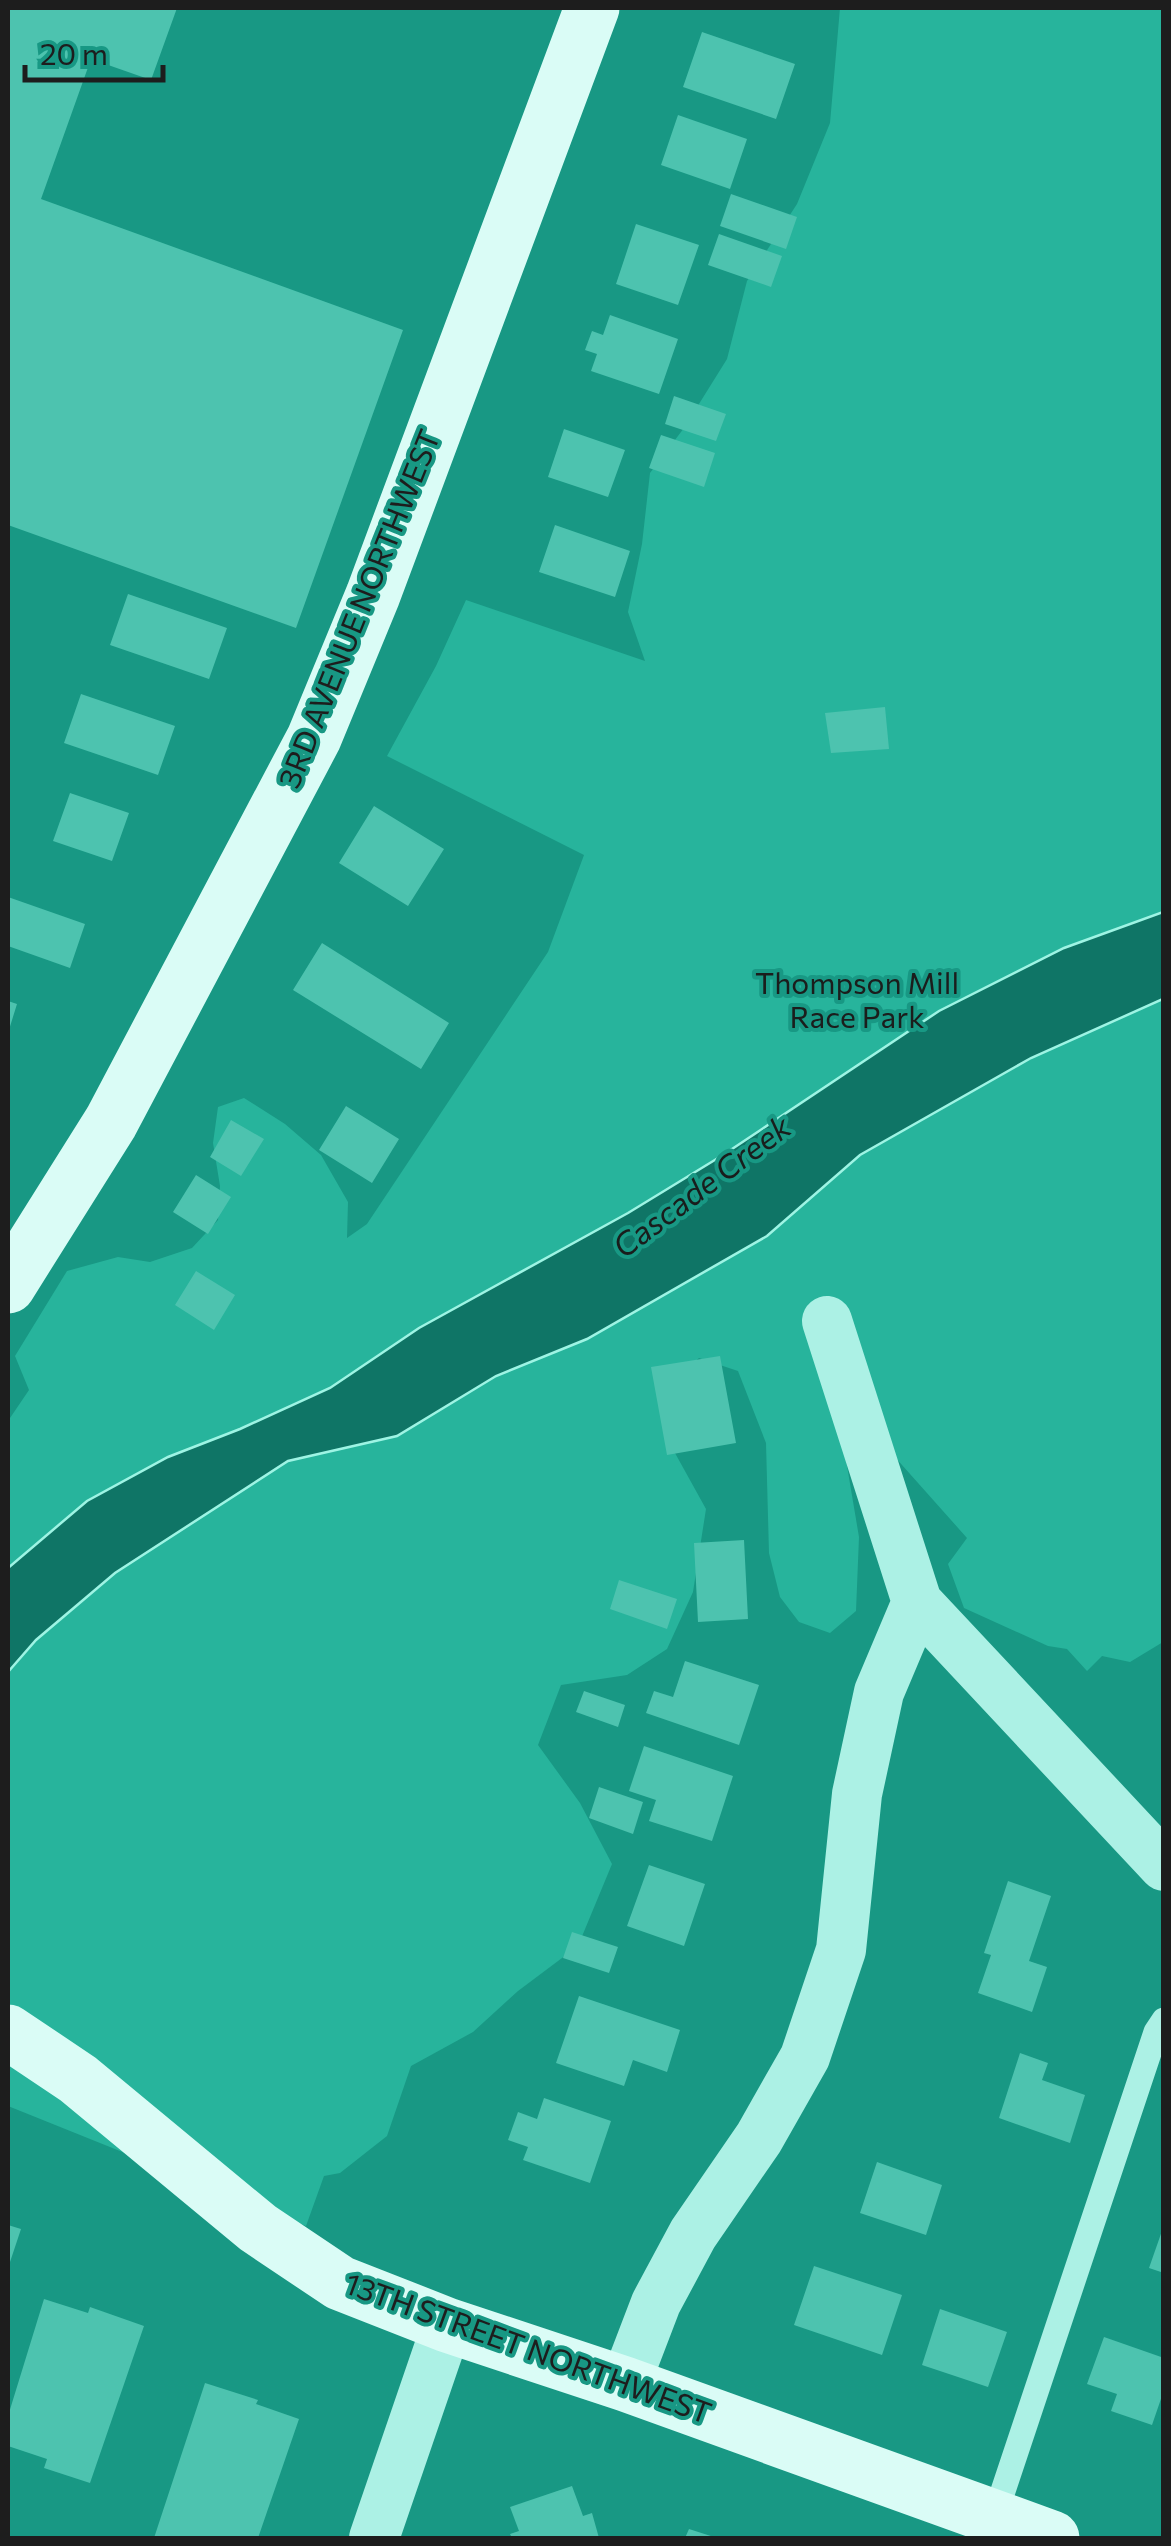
<svg xmlns="http://www.w3.org/2000/svg" width="1171" height="2546" viewBox="0 0 1171 2546" font-family="Commissioner,sans-serif">
<style>
.green{fill:#27b49c}
.water{fill:#0f7566;stroke:#9ef4e4;stroke-width:2.5}
.building{fill:#4dc3af}
.lines{fill:none;stroke-linecap:round;stroke-linejoin:round}
.lane{stroke:#acf1e5;stroke-width:25}
.street{stroke:#acf1e5;stroke-width:50}
.secondary{stroke:#dafcf6;stroke-width:55}
.labels{text-anchor:middle;stroke-width:8;stroke-linejoin:round;paint-order:stroke}
.street-label{font-size:30px;fill:#1d1d1d;stroke:#189884}
.park-label{font-size:30px;fill:#1b1d1c;stroke:#189884}
.water-label{font-size:32px;font-style:italic;fill:#191d1c;stroke:#189884}
</style>
<rect width="100%" height="100%" fill="#189884"/>
<path class="green" d="M 840,8 L 1163,8 L 1163,1642 L 1130,1662 L 1102,1656 L 1087,1671 L 1067,1649 L 1048,1646 L 964,1608 L 948,1564 L 967,1538 L 829,1383 L 845,1454 L 859,1537 L 856,1611 L 830,1633 L 799,1622 L 780,1597 L 769,1553 L 766,1443 L 738,1371 L 699,1358 L 664,1389 L 670,1444 L 706,1509 L 693,1592 L 667,1649 L 627,1675 L 561,1685 L 538,1745 L 580,1803 L 612,1864 L 578,1946 L 518,1991 L 473,2032 L 411,2066 L 387,2136 L 340,2173 L 324,2176 L 306,2226 L 8,2106 L 8,1421 L 29,1390 L 15,1356 L 67,1271 L 118,1257 L 150,1262 L 192,1248 L 218,1220 L 220,1186 L 213,1143 L 218,1107 L 244,1098 L 285,1124 L 321,1155 L 348,1202 L 347,1238 L 367,1224 L 548,952 L 584,855 L 387,756 L 436,666 L 466,600 L 645,661 L 628,612 L 642,544 L 650,473 L 684,428 L 727,359 L 747,281 L 797,204 L 830,123 Z"/>
<path class="water" d="M 1163,912 L 1163,999 L 1031,1058 L 860,1155 L 767,1236 L 587,1339 L 496,1376 L 397,1436 L 288,1461 L 115,1573 L 36,1640 L 8,1672 L 8,1568 L 87,1501 L 168,1457 L 240,1429 L 330,1388 L 419,1328 L 628,1213 L 723,1155 L 939,1011 L 1064,948 Z"/>
<path class="building" d="M 8,8 L 177,8 L 151,80 L 91,59 L 41,199 L 403,330 L 296,628 L 8,525 Z
M 702,32 L 795,64 L 776,119 L 683,87 Z
M 678,115 L 747,139 L 730,189 L 661,165 Z
M 731,194 L 797,217 L 786,249 L 720,226 Z
M 636,224 L 699,245 L 678,305 L 616,284 Z
M 719,234 L 782,256 L 771,287 L 708,265 Z
M 610,315 L 678,339 L 659,394 L 591,371 L 597,354 L 585,350 L 592,331 L 603,335 Z
M 674,396 L 726,414 L 716,441 L 665,424 Z
M 564,429 L 625,450 L 608,497 L 548,477 Z
M 661,435 L 715,453 L 704,487 L 649,468 Z
M 555,525 L 630,551 L 615,597 L 539,572 Z
M 128,594 L 227,628 L 209,679 L 110,645 Z
M 81,694 L 175,726 L 158,775 L 64,743 Z
M 885,707 L 889,749 L 831,753 L 825,713 Z
M 70,793 L 129,813 L 112,861 L 53,841 Z
M 374,806 L 444,849 L 408,906 L 339,863 Z
M 8,897 L 85,924 L 70,968 L 8,946 Z
M 322,943 L 449,1023 L 421,1069 L 293,990 Z
M 8,1001 L 17,1004 L 8,1033 Z
M 346,1106 L 399,1139 L 372,1183 L 319,1150 Z
M 231,1120 L 264,1139 L 241,1176 L 210,1157 Z
M 196,1175 L 231,1197 L 208,1234 L 173,1212 Z
M 196,1271 L 235,1295 L 214,1330 L 175,1305 Z
M 720,1356 L 736,1443 L 667,1455 L 651,1367 Z
M 744,1540 L 748,1619 L 698,1622 L 694,1543 Z
M 619,1580 L 677,1599 L 667,1629 L 610,1609 Z
M 685,1661 L 759,1685 L 739,1745 L 646,1713 L 654,1691 L 673,1697 Z
M 584,1691 L 625,1705 L 618,1727 L 576,1712 Z
M 644,1746 L 733,1776 L 712,1841 L 649,1821 L 656,1800 L 629,1791 Z
M 599,1787 L 643,1802 L 633,1834 L 589,1818 Z
M 649,1865 L 705,1884 L 684,1946 L 627,1926 Z
M 1008,1881 L 1051,1896 L 1029,1961 L 1047,1967 L 1032,2012 L 978,1993 L 991,1955 L 984,1953 Z
M 572,1932 L 618,1947 L 609,1973 L 563,1958 Z
M 579,1996 L 680,2030 L 667,2072 L 633,2060 L 624,2086 L 556,2063 Z
M 1020,2053 L 1048,2063 L 1042,2080 L 1085,2095 L 1070,2143 L 999,2118 Z
M 544,2098 L 611,2121 L 590,2183 L 523,2160 L 528,2147 L 508,2140 L 518,2112 L 537,2119 Z
M 877,2162 L 942,2185 L 926,2235 L 860,2213 Z
M 8,2225 L 21,2229 L 8,2268 Z
M 1163,2228 L 1164,2228 L 1164,2273 L 1149,2268 Z
M 814,2266 L 902,2295 L 882,2355 L 794,2325 Z
M 44,2299 L 88,2313 L 90,2307 L 144,2326 L 90,2483 L 44,2468 L 47,2459 L 8,2446 L 8,2416 Z
M 940,2309 L 1007,2332 L 988,2387 L 922,2365 Z
M 1104,2337 L 1164,2358 L 1164,2390 L 1152,2425 L 1111,2411 L 1117,2394 L 1087,2384 Z
M 205,2383 L 258,2400 L 256,2404 L 299,2419 L 258,2538 L 154,2538 Z
M 572,2486 L 583,2516 L 592,2513 L 599,2538 L 512,2538 L 510,2534 L 519,2531 L 510,2507 Z
M 689,2529 L 717,2538 L 685,2538 Z"/>
<g class="lines">
<path class="lane" d="M 994,2518 L 1156,2032 L 1164,2020"/>
<path class="street" d="M 917,1602 L 1164,1866
M 625,2384 L 656,2303 L 693,2234 L 759,2138 L 805,2057 L 841,1950 L 857,1794 L 879,1692 L 917,1602 L 827,1321
M 374,2538 L 447,2325"/>
<path class="secondary" d="M 8,1286 L 111,1122 L 314,738 L 373,595 L 592,8
M 8,2032 L 78,2079 L 258,2228 L 340,2283 L 447,2325 L 625,2384 L 1052,2538"/>
</g>
<g class="labels">
<g class="street-label">
<text transform="translate(360 609) rotate(-68)" y="10">3RD AVENUE NORTHWEST</text>
<text transform="translate(528 2349) rotate(20)" y="10">13TH STREET NORTHWEST</text>
</g>
<g class="park-label">
<text x="857" y="994">Thompson Mill<tspan x="857" dy="34">Race Park</tspan></text>
</g>
<g class="water-label">
<text transform="translate(702 1187) rotate(-37)" y="11">Cascade Creek</text>
</g>
</g>
<rect width="1171" height="2546" fill="none" stroke="#1d1d1d" stroke-width="20"/>
<path d="M25 65v15h138v-15" fill="none" stroke="#1d1d1d" stroke-width="5"/>
<text x="40" y="65" font-size="30" fill="#1d1d1d" stroke="#189884" stroke-width="8" paint-order="stroke">20 m</text>
</svg>
